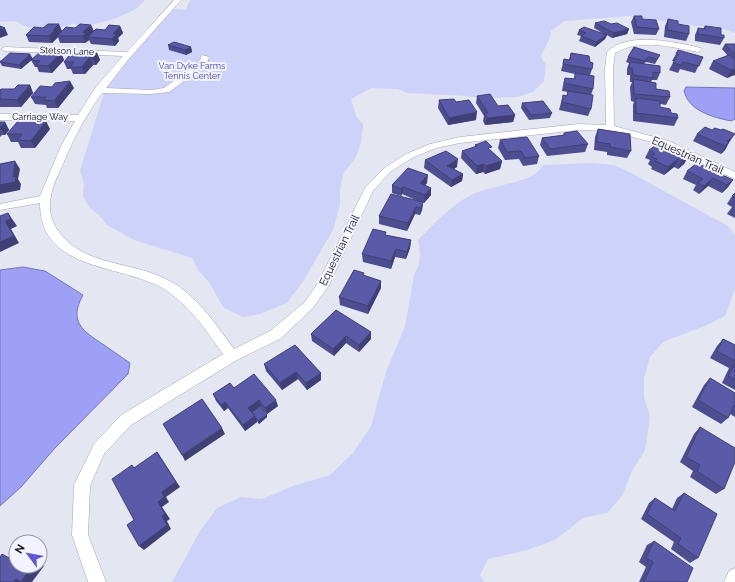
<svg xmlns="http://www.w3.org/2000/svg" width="735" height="582" viewBox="0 0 735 582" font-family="Raleway,sans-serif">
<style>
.green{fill:#ced2f9}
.water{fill:#9da0f5;stroke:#7477b4}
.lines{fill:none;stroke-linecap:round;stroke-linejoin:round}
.minor-casing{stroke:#a5a6b1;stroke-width:1}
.minor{fill:#fff;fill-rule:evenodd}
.wall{fill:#4e4d90}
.shaded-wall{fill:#403f76}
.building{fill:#5b5aa8;stroke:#403f76}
.labels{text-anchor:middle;stroke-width:4;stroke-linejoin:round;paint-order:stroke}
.far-street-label{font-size:9px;fill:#16171b;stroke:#f2f3fe}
.far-park-label{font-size:9px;fill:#4b45a6;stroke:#f2f3fe}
.street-label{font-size:11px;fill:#16171b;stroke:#f2f3fe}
</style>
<rect width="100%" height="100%" fill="#e4e6f1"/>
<path class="green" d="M 0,0 L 145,0 L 136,9 L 117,18 L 91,25 L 73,24 L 48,30 L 27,27 L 15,21 L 0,22 Z
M 190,0 L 735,0 L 735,33 L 718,27 L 695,26 L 629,16 L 565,21 L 551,31 C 551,41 544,47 541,57 L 546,65 L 544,81 L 533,92 L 518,97 L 481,98 L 465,96 L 408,93 L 397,89 L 371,88 L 351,99 L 356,116 L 363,124 L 361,143 L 356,157 L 343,174 L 340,189 L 340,204 L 333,230 L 304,280 L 287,303 L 260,314 L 243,317 L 223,307 L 209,282 L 198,270 L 192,258 L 134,240 L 107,225 L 100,216 L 91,209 L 83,197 L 84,184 L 80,171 L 108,80 L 173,9 L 186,10 Z
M 593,163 L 614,165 L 629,172 L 728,226 L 735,235 L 735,289 L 725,316 L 707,325 L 663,342 L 650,357 L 644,378 L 644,397 L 650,417 L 645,450 L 632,471 L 622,496 L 607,513 L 583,518 L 555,540 L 527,550 L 488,559 L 480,575 L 484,582 L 172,582 L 200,531 L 217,508 L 241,497 L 262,499 L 293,486 L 330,475 L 353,453 L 371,426 L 386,372 L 405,326 L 414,275 L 419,265 L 420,253 L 418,240 C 434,224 451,205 471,195 C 487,187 525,182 535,174 C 538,172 541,168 543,165 Z"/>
<path class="water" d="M 686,87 L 735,88 L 735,119 L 731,121 C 712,117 689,111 684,91 Z
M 23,267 L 45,271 L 83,295 C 68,322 83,331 104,345 C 113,351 121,357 130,363 L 128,374 L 55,448 L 21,487 L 0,506 L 0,270 Z"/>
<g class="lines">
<g class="minor-casing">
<path id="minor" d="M 174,0 L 181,0 L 127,61 L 106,88 L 151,90 L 164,88 L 199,63 L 202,55 L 209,57 L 207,64 L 169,92 L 151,94 L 102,93 C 87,114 74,137 64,162 C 59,173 53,184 51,196 C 44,225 69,248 94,257 C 121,267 150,268 175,284 C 200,300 217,326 234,349 L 270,331 L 305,302 L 318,283 L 365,188 L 384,168 L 406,154 L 430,144 L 460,137 L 578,124 L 606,125 L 605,68 L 607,52 C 628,31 675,42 701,48 L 702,50 L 698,52 C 670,47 641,38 615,53 L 613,68 L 614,126 L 669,141 L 735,172 L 735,179 L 663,145 L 610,131 L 578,130 L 460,143 L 436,148 L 412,158 L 390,172 L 373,191 L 329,285 L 313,308 L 280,339 L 237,360 L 131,425 L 104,454 L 90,486 L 88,535 L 106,582 L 88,582 L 72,535 L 74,485 L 94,444 L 121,415 L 223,354 C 207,332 191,307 167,291 C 126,263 40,274 40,203 L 0,210 L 0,204 L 40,196 L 61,146 L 75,121 L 0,120 L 0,114 L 78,115 L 95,88 L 123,56 L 5,51 L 1,49 L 5,47 L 127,52 Z
M 735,568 L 735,582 L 724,582 L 729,571 Z"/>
</g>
<use href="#minor" class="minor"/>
</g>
<path class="wall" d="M 634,16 L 642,19 L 659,29 L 656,35 L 634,34 L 631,22 Z
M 668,19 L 689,34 L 686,41 L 664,37 L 665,26 Z
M 595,23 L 611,24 L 629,29 L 627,34 L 612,38 L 607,35 L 605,39 L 595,47 L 579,41 L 581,36 L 577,35 L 579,30 L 604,34 L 594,28 Z
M 91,25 L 94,31 L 105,30 L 120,26 L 123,33 L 118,38 L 119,41 L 115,46 L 91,44 L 89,40 L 85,43 L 60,43 L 58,37 L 52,43 L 29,42 L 26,35 L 62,31 Z
M 705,26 L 721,35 L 724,38 L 720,45 L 695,41 L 695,35 L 698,28 L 703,29 Z
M 725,44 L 735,44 L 735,76 L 734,75 L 727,78 L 709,69 L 713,61 L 728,56 L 722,49 Z
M 168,45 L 191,47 L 192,52 L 186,55 L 169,50 Z
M 61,53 L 64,60 L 52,73 L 39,72 L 37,67 L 35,67 L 31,60 L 21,69 L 2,66 L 0,62 L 0,60 L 1,61 L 33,59 Z
M 97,53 L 100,60 L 96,65 L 93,65 L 85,74 L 73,74 L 71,69 L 67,69 L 64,62 Z
M 571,53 L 590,62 L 592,69 L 590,75 L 593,89 L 591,95 L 591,109 L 588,116 L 559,110 L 563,95 L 567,96 L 568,92 L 562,91 L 563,85 L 565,78 L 574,79 L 575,74 L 561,71 L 564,59 L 569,60 Z
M 676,54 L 703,57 L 695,73 L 680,69 L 678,73 L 669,70 L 674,61 L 672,61 Z
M 660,55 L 655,64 L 646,62 L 644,64 L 660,73 L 657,80 L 652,80 L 651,82 L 656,89 L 670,97 L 666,105 L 660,104 L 660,107 L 678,118 L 674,126 L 633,121 L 633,105 L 634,102 L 631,101 L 630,87 L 632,82 L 630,82 L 630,75 L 627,75 L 627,69 L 629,63 L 626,62 L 628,57 Z
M 30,85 L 33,93 L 21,107 L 0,107 L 0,89 L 0,90 L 14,89 Z
M 74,88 L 58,108 L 47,108 L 46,105 L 35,104 L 31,97 Z
M 477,96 L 515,115 L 513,122 L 485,125 L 483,121 L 484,116 L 476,103 Z
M 439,100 L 456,102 L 476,120 L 448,125 L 438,108 Z
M 522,103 L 552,113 L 550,118 L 529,120 L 521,108 Z
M 0,122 L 5,122 L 9,130 L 5,135 L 2,135 L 0,137 Z
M 50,129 L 35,148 L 21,148 L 18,142 L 11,142 L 7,134 Z
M 598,129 L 631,151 L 627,158 L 607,155 L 607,152 L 594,150 L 595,137 Z
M 712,130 L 730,141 L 725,150 L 721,154 L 693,141 L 697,134 Z
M 564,133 L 588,144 L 585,152 L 547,156 L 540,145 L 542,138 L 563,135 Z
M 500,140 L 539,156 L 537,164 L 523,166 L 519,159 L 505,160 L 498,148 Z
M 475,145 L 491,151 L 502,161 L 500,169 L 485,174 L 483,172 L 476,174 L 461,158 L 462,151 L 475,147 Z
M 649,150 L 688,157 L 684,164 L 678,169 L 674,167 L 664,175 L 651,169 L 652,167 L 648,164 L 650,160 L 645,158 Z
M 425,160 L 457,167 L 454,169 L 463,174 L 462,181 L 451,187 L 424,168 Z
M 687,171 L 733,180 L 728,187 L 722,193 L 708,186 L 699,194 L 693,190 L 696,185 L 683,179 Z
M 427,183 L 425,185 L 431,195 L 424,203 L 423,203 L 422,210 L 420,215 L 415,214 L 407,231 L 379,224 L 379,216 L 418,201 L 402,194 L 401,196 L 392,193 L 392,185 Z
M 735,193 L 735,218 L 727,214 L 732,207 L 727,204 L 732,196 Z
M 386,235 L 411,240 L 410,248 L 406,259 L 395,257 L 391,269 L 363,262 L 362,254 Z
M 364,273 L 364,276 L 381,281 L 381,288 L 368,314 L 340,305 L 339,297 Z
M 336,310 L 371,339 L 359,352 L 346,343 L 334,356 L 312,341 L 311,334 Z
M 723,339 L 735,345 L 735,390 L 722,383 L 729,368 L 710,358 L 717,346 Z
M 264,364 L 321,373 L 321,380 L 307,390 L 298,379 L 282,390 L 266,371 Z
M 710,378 L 735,393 L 735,417 L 730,414 L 728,418 L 721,424 L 692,407 L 704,385 Z
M 234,388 L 278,406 L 267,414 L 261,407 L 260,407 L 267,417 L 259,424 L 257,421 L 257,422 L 245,431 L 228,408 L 224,411 L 216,401 L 213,394 Z
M 700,427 L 724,489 L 716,494 L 690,477 L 693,471 L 680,462 L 694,434 Z
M 684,493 L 698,558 L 690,563 L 671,549 L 674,542 L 641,519 L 649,503 L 655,498 L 672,509 L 677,498 Z
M 654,541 L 687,582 L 639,582 L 646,567 L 639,562 L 647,545 Z"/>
<path class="shaded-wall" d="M 59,24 L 62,31 L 57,36 L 58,37 L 52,43 L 49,36 L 53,30 Z
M 91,25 L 94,32 L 88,37 L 89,40 L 85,43 L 83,36 L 83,32 Z
M 120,26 L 123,33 L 118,38 L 119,41 L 115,46 L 112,39 L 113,34 Z
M 5,28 L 8,35 L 0,38 L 0,30 Z
M 629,29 L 627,34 L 612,38 L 614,33 Z
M 607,35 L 605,39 L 595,47 L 596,42 Z
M 191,47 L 192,52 L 186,55 L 185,50 Z
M 61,53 L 64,60 L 52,73 L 48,66 Z
M 97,53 L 100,60 L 96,65 L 93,58 Z
M 30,54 L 33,59 L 21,69 L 19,65 Z
M 90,57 L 93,65 L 85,74 L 82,67 Z
M 735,69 L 735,73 L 734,75 L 727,78 L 731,70 Z
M 70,81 L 74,88 L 58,108 L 54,101 Z
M 30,85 L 33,93 L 21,107 L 17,100 Z
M 477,112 L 476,120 L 448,125 L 449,118 Z
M 515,115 L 513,122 L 485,125 L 487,118 Z
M 46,121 L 50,129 L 35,148 L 31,141 Z
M 5,122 L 9,130 L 5,135 L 0,128 Z
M 735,134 L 730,141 L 725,146 L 727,141 Z
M 729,142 L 725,150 L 721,154 L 725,146 Z
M 688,157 L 684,164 L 678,169 L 682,161 Z
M 458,159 L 457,167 L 446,173 L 447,166 Z
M 678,159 L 674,167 L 664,175 L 668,167 Z
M 15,161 L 20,169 L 18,179 L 21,184 L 20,190 L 0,194 L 0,185 L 13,177 Z
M 502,161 L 500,169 L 485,174 L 486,166 Z
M 484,164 L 483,172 L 476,174 L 477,166 Z
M 463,174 L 462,181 L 451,187 L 452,180 Z
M 428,175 L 427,183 L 420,191 L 420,183 Z
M 713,178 L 708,186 L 699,194 L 704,186 Z
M 733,180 L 728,187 L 722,193 L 727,185 Z
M 403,187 L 402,194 L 401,196 L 401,189 Z
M 431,188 L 431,195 L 424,203 L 425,195 Z
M 423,202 L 422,210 L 420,215 L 421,208 Z
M 416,207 L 415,214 L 407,231 L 408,223 Z
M 8,213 L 17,226 L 11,229 L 19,243 L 0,252 L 0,242 Z
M 411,240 L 410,248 L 406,259 L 407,252 Z
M 396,249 L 395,257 L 391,269 L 391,261 Z
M 381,281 L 381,288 L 368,314 L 368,306 Z
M 371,332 L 371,339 L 359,352 L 359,345 Z
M 346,336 L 346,343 L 334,356 L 333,349 Z
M 296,372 L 298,379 L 282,390 L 280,383 Z
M 321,373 L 321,380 L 307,390 L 306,383 Z
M 259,400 L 261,407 L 251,414 L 248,408 Z
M 276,400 L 278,406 L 267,414 L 265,408 Z
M 225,402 L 228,408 L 224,411 L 221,405 Z
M 267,415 L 267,417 L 259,424 L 258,421 Z
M 255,416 L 257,422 L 245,431 L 243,425 Z
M 222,428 L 225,434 L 185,461 L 182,455 Z
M 157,452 L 180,487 L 166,497 L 169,502 L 162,507 L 170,519 L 167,521 L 171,529 L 144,550 L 139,546 L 162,516 L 158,502 L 162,492 Z
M 40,564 L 44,566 L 32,582 L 13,582 L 16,579 L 33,566 L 40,566 Z"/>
<path class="building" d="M 634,16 L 642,16 L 642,19 L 656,20 L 659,29 L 637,27 Z
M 668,19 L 678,21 L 678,24 L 689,26 L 689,34 L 667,30 Z
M 604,21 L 611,24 L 617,23 L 629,29 L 614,33 L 595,23 Z
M 48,24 L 59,24 L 53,30 L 55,30 L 49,36 L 26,35 L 34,27 L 43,28 Z
M 80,24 L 91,25 L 83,32 L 86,33 L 83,36 L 57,36 L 66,27 L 75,28 Z
M 109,25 L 120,26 L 113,34 L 117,34 L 112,39 L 88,37 L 96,29 L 105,30 Z
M 0,26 L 5,28 L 0,30 Z
M 705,26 L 721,28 L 721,35 L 724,35 L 724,38 L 698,34 L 698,28 L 705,29 Z
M 584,27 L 607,35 L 596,42 L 581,36 L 586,33 L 579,30 Z
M 174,42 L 191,47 L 185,50 L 168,45 Z
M 725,44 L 735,44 L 735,55 Z
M 634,47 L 660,55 L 657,59 L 648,57 L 645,61 L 628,57 Z
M 678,50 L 703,57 L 699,66 L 683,62 L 681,65 L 673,63 L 678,54 L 676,54 Z
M 40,52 L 61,53 L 48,66 L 36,65 L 40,61 L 31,60 Z
M 72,52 L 97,53 L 93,58 L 90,57 L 82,67 L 70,67 L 74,62 L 64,62 Z
M 10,53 L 30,54 L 19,65 L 0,62 Z
M 571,53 L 589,56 L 590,62 L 593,63 L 592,69 L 563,64 L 564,59 L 570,60 Z
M 729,55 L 735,59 L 735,69 L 731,70 L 713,61 Z
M 630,62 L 660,66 L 660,73 L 653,72 L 653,78 L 633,75 L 632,68 L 629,68 Z
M 575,73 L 594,76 L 593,89 L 564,83 L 565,78 L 575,79 Z
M 633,79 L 656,83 L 656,89 L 669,91 L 670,97 L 634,94 Z
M 70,81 L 54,101 L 43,100 L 46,97 L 31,97 L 40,86 L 52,87 L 55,83 Z
M 18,85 L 30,85 L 17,100 L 0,99 L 0,90 L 1,89 L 14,89 Z
M 568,91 L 593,95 L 591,109 L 562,102 L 563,95 L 567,96 Z
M 490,94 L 498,106 L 508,105 L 515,115 L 487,118 L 484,113 L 488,113 L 477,96 Z
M 636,98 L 660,101 L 660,107 L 670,109 L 671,113 L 677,114 L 678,118 L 636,113 Z
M 454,99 L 456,102 L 469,100 L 477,112 L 449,118 L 439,100 Z
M 543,101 L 552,113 L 531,115 L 522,103 Z
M 18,121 L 46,121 L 31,141 L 17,140 L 22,134 L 7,134 Z
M 0,122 L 5,122 L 0,128 Z
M 705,127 L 712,130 L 715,128 L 721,130 L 723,129 L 735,134 L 727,141 L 729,142 L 725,146 L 697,134 Z
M 598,129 L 630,134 L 631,151 L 610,147 L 610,144 L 597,142 Z
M 577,131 L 588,144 L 550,149 L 542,138 L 565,135 L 564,133 Z
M 527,137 L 539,156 L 525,158 L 521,151 L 507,152 L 500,140 Z
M 486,141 L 492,147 L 488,148 L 502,161 L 486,166 L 484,164 L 477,166 L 462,151 L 477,146 L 475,145 Z
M 659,143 L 688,157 L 682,161 L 678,159 L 668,167 L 655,161 L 657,159 L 651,157 L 655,154 L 649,150 Z
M 446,151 L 458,159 L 447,166 L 463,174 L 452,180 L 425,160 Z
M 15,161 L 13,177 L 16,176 L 15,182 L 0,185 L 0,164 Z
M 697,163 L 733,180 L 727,185 L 713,178 L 704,186 L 698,183 L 703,179 L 687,171 Z
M 408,168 L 428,175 L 420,183 L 431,188 L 425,195 L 403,187 L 401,189 L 392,185 Z
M 735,193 L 735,198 L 732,196 Z
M 391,194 L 423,202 L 421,208 L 416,207 L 408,223 L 379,216 Z
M 8,213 L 11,219 L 5,221 L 14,236 L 0,242 L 0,216 Z
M 373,229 L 386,232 L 385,235 L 411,240 L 407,252 L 396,249 L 391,261 L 362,254 Z
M 354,270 L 364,273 L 363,275 L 381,281 L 368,306 L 339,297 Z
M 336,310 L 371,332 L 359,345 L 346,336 L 333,349 L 311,334 Z
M 723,339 L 735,345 L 735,361 L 717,351 Z
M 295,345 L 321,373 L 306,383 L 296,372 L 280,383 L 264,364 Z
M 735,364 L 735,380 L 728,376 Z
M 254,374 L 276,400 L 265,408 L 259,400 L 248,408 L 255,416 L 243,425 L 225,402 L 221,405 L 213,394 L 230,383 L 234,388 Z
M 710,378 L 735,393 L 735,406 L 734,405 L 728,418 L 698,400 Z
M 202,399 L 222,428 L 182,455 L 163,424 Z
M 260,406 L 267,415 L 258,421 L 252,412 Z
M 700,427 L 735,448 L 735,462 L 724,489 L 697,471 L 700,465 L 686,457 Z
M 157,452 L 176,482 L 162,492 L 164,497 L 158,502 L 165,514 L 162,516 L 167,525 L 139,546 L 127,525 L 134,520 L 112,479 L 132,465 L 134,468 Z
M 684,493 L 717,514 L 698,558 L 678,544 L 681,538 L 647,514 L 655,498 L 675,511 Z
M 654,541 L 693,568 L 687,582 L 644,582 L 653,562 L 646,558 Z
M 16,553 L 16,566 L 33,566 L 21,582 L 16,579 L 13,582 L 0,582 L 0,557 L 2,554 L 11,559 Z"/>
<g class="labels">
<g class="far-street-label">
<text transform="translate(67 51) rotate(2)" y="3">Stetson Lane</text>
<text x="40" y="120">Carriage Way</text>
</g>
<g class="far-park-label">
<text x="192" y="69">Van Dyke Farms<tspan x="192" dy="10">Tennis Center</tspan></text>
</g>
<g class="street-label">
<text transform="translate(688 155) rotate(24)" y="4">Equestrian Trail</text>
<text transform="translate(339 250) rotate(-64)" y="4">Equestrian Trail</text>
</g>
</g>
<g transform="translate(28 554) rotate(302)"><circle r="19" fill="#f2f3fe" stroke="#9a9ba3"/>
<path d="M0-3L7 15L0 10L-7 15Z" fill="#5f58d0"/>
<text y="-6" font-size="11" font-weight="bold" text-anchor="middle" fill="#16171b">N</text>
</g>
</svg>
